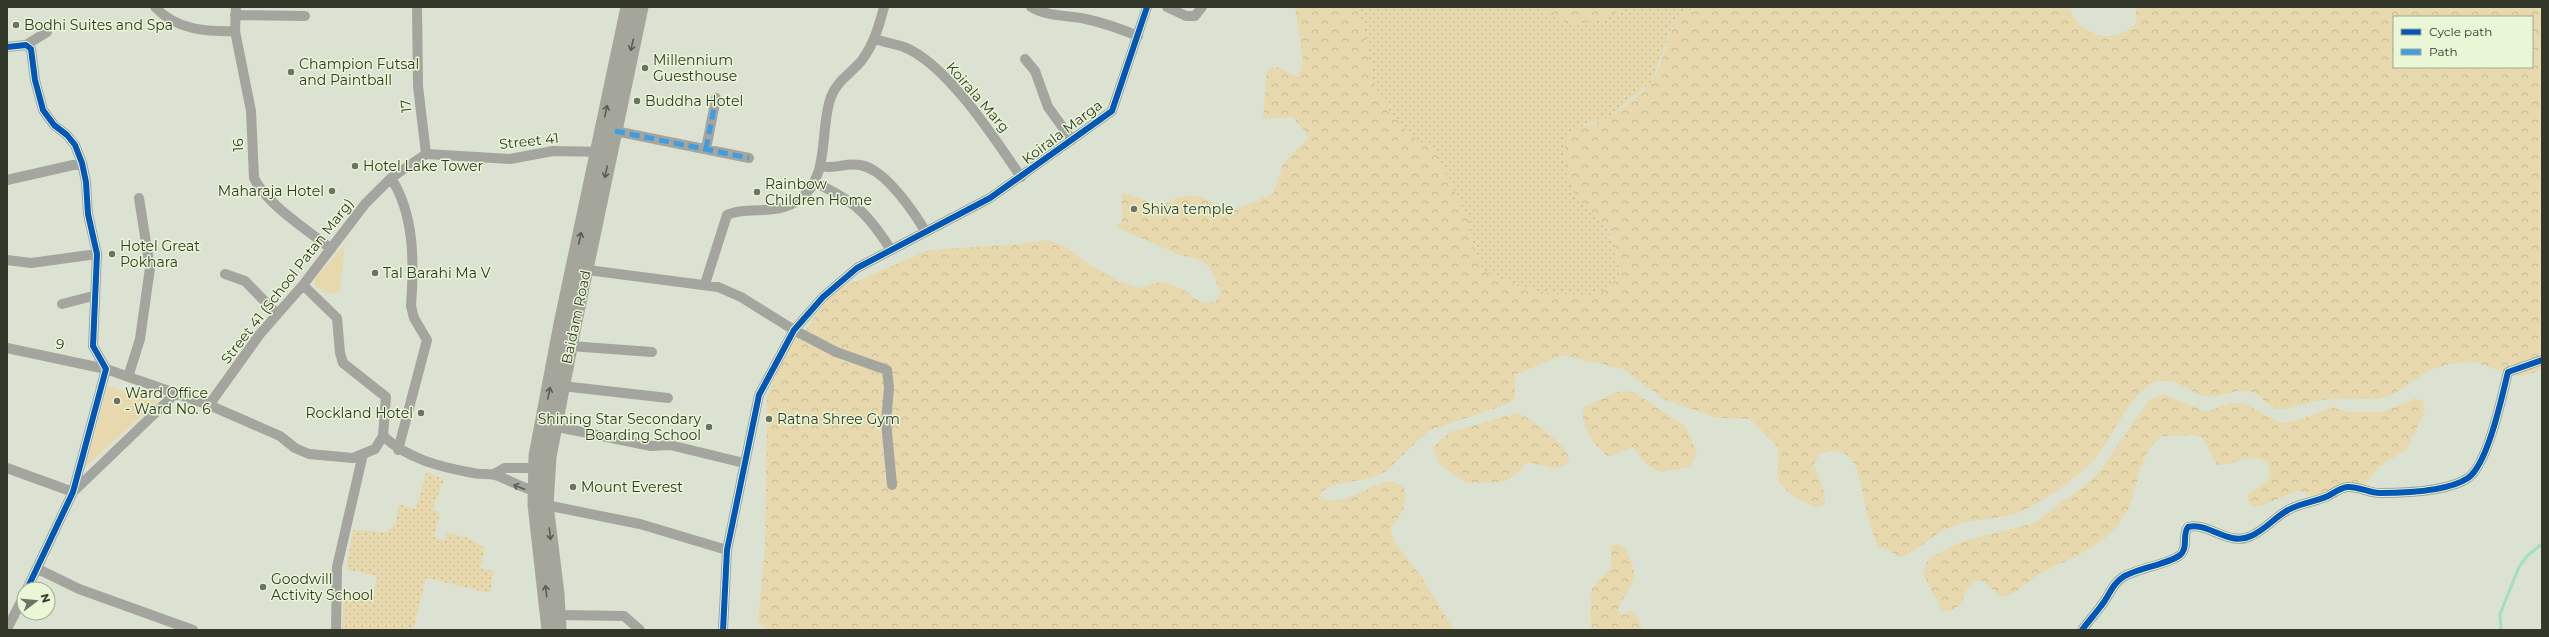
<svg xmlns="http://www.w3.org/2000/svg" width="2549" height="637" viewBox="0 0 2549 637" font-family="Montserrat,sans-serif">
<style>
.grass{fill:url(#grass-dots)}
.forest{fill:url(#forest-crowns);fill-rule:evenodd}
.park{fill:#e7d9ad}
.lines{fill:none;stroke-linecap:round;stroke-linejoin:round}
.stream{stroke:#a0e0c3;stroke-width:3}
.street{stroke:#a4a59e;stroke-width:10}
.primary{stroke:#a4a69c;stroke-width:15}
.quiet{stroke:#3e9ee1;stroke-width:5;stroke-dasharray:10 5;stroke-linecap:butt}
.cycleway-casing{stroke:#e9f7d6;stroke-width:8}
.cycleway{stroke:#0057b8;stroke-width:6}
.oneway{stroke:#5a5e52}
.oneway2{stroke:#5a5e53}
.poi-dot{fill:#6d7364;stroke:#e9f7d6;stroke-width:1.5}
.labels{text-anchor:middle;stroke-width:3;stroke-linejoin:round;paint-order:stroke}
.poi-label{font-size:14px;fill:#32372a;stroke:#e9f7d6;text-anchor:start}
.street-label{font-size:14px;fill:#32372a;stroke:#e9f7d6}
</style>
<defs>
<pattern id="grass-dots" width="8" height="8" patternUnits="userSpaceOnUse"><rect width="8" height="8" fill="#e7d9ad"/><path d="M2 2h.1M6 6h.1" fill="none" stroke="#c7bb95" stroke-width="1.8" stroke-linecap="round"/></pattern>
<pattern id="forest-crowns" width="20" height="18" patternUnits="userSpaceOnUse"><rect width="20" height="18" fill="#e7d9ad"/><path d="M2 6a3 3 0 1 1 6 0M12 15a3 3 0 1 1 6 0" fill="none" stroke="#c7bb95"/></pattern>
</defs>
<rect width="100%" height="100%" fill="#dbe2d1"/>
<path class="grass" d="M 1359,7 L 1547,7 L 1546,11 L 1598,21 L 1629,7 L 1696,7 L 1690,10 L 1671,29 L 1651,82 L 1607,118 L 1584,124 L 1564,153 L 1568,177 L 1577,197 L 1607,227 L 1615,245 L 1620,273 L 1610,287 L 1593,295 L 1556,294 L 1523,288 L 1487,273 L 1477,260 L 1471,242 L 1468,219 L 1434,150 L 1411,136 L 1390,112 L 1375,88 Z
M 426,472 L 444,479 L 433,509 L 440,514 L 434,537 L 445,541 L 447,533 L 469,538 L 485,548 L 480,568 L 494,571 L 490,593 L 426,578 L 413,630 L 342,630 L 344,591 L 374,595 L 377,576 L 346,569 L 353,530 L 386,532 L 396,523 L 399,504 L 416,509 Z"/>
<path class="forest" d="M 1295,7 L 1359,7 L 1375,88 L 1390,112 L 1411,136 L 1434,150 L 1468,219 L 1471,242 L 1477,260 L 1487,273 L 1523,288 L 1556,294 L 1593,295 L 1610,287 L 1620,273 C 1618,258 1616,240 1607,227 C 1599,216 1585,208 1577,197 C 1570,186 1567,172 1565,160 C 1559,129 1585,127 1606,118 C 1617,113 1644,92 1651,82 C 1669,58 1663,21 1696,7 L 2068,7 C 2081,36 2113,47 2136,23 L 2136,7 L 2542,7 L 2542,368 C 2514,389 2493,360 2465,362 C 2450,363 2432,368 2420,376 C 2409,382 2401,391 2389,396 C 2370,402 2350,397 2330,399 C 2314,400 2299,407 2283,409 C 2268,410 2263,394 2249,391 C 2234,388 2220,399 2205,396 C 2189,393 2179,379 2161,381 C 2136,382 2111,439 2096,458 C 2080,476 2037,507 2014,514 C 1994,520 1972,519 1953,526 C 1933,533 1916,554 1899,557 L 1887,549 L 1878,548 C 1873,534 1868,519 1865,504 C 1858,477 1859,441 1819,454 L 1814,464 L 1825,495 L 1825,504 L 1818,507 C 1802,503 1789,494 1778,481 L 1778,447 L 1750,419 L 1717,418 L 1664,399 L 1623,369 L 1562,355 L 1515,375 L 1515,399 L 1505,405 L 1428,431 L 1385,472 L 1372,478 L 1333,485 L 1321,492 L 1321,498 C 1343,508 1368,485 1387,482 C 1394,481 1399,485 1404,488 C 1408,506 1401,515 1390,529 L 1394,541 L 1421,576 L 1454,630 L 766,630 L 758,621 L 765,548 L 767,397 L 788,346 L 807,329 L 831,292 L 929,250 L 1018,244 L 1048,240 L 1068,248 L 1091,266 L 1121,282 L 1140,288 L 1163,281 L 1185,291 L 1204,304 L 1216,301 L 1221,294 L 1212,271 L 1203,261 L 1175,253 L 1116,227 L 1122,222 L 1122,192 L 1161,206 C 1186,191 1199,192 1223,210 L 1237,209 L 1273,194 L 1283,164 L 1309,137 L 1293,117 L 1263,119 L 1267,70 L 1277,67 L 1298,77 L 1303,61 ZM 2394,17 L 2532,17 L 2532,67 L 2394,67 Z
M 1547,7 L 1629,7 L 1598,21 L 1570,25 L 1545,11 Z
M 1628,391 L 1635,393 L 1685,426 L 1697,453 L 1690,467 L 1659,472 L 1646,464 L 1633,447 L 1609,457 C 1596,448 1578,424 1584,407 L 1616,392 Z
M 2163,394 L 2201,410 L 2209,411 L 2231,403 L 2244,403 L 2280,423 L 2300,420 L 2331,407 L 2348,412 L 2383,412 L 2416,398 L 2423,402 L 2425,412 L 2406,450 L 2381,465 L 2364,485 L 2315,498 L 2298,490 L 2265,505 L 2252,507 L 2247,498 L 2249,493 L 2266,482 L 2271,475 L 2266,462 C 2250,451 2233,467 2217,465 L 2203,438 L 2192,435 L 2162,436 C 2133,459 2141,491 2123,518 C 2105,547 2069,558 2040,574 C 2027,581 2016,595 2001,597 L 1984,582 L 1976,581 L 1969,586 L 1959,606 L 1947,612 L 1942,610 L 1923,574 L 1926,563 L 1933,556 L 1963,541 L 2034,523 L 2088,483 L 2100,471 L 2149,400 Z
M 1517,413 C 1531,417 1569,447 1570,461 C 1555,475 1542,462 1526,463 L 1519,472 L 1504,482 L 1466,483 L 1439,464 L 1433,447 L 1450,432 Z
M 1617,544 L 1625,548 C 1628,555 1633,564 1634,571 C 1636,586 1621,597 1618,611 L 1622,614 L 1630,611 L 1638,617 L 1642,630 L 1591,630 L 1590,610 L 1592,588 L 1611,568 L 1611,546 Z"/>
<path class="park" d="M 345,244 L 340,292 C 321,295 328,291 315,286 L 315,279 Z
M 108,386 L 158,401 L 85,467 Z"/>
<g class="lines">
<path class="stream" d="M 2501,630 L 2500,614 L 2519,567 L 2528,555 L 2542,544"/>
<path class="street" d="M 155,7 C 176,30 207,32 235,31
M 236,7 L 235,31 L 251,111 L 254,178 C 267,205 308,230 331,249
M 417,7 L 418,86 L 426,154
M 1031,7 C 1048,17 1068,15 1086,19 C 1104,23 1121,29 1138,36
M 1167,7 L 1186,16 L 1195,16 L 1202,7
M 235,15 L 305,16
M 875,39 C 884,42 895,44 904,47 C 947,64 995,139 1021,177
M 26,45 L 47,32
M 7,47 L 26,45 L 31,49 L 35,80 L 43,110 L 54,125 L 67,135 L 75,145 L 82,163 L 86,182 L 88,214 L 97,254 L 93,346 L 106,369 L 73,492 L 27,589
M 1025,59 L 1035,71 L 1048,107 L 1072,140
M 615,131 L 749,158
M 706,149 L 716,98
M 426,154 L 510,159 L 553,151 L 603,152
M 820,166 C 837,170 845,162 860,165 C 885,169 913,211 926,232
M 391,178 C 415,215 414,264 411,306 L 414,318 L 427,340 L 398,450
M 7,180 L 82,163
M 814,182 C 854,201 867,212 891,250
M 7,260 L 31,263 L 97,254
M 580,269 L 718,287 L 741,297 L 794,330 L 836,352 L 887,370 L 889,388 L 886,422 L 892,485
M 225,274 L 245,281 L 277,314
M 705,284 L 727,215 C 747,205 778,217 800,199 C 831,176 819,129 831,97 C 837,80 852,73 862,60 C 874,44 879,26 884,7
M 303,285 L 337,318 L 340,353 L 343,363 L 386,397 L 383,436
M 62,304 L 93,296
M 570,346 L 652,352
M 7,348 L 106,369 L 209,405 L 280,436 L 295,448 L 309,454 L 353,458 L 375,449 L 383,436 C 408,459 440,467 473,473 C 480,475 488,473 495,475 C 511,480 523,490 541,492
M 128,377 L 140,339 L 150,268 L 139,198
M 562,386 L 668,398
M 209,405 L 260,334 L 303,285 L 365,204 L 391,178 L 426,154
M 553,426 L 651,446 L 670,445 L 744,463
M 7,468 L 73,492 L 176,393
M 494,474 L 505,468 L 542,468
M 546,505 L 640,524 L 727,550
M 38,569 L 79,589 L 193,630
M 559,615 L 624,616 L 640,630
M 7,629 L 24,596
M 336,630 L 337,567 L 363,454
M 723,630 L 727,550 L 759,395 L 794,330 L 823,297 L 857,268 L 990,198 L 1112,111 L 1147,7
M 2082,630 C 2088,622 2095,614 2101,606 C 2110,595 2111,585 2123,577 C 2137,568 2175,563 2182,553 C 2188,545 2182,535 2188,527 C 2209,522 2229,547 2251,536 C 2265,530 2275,517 2288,510 C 2300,503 2315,502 2328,496 C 2334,493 2340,488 2347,487 C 2358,486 2369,493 2380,493 C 2404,493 2447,492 2468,478 C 2488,464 2502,396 2508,372 L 2542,360"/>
<path class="primary" d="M 549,630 L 535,504 L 536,456 L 561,324 L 628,7
M 559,630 L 557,594 L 546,505 L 549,457 L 574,326 L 641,7"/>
<path class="quiet" d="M 615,131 L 749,158
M 706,149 L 716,98"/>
<g class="cycleway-casing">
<path id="cycleway" d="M 7,47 L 26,45 L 31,49 L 35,80 L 43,110 L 54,125 L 67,135 L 75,145 L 82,163 L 86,182 L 88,214 L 97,254 L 93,346 L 106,369 L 73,492 L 27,589
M 723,630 L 727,550 L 759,395 L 794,330 L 823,297 L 857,268 L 990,198 L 1112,111 L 1147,7
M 2082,630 C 2088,622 2095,614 2101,606 C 2110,595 2111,585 2123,577 C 2137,568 2175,563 2182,553 C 2188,545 2182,535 2188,527 C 2209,522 2229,547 2251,536 C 2265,530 2275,517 2288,510 C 2300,503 2315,502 2328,496 C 2334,493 2340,488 2347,487 C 2358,486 2369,493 2380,493 C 2404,493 2447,492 2468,478 C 2488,464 2502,396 2508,372 L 2542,360"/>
</g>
<use href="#cycleway" class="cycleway"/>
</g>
<defs><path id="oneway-shaft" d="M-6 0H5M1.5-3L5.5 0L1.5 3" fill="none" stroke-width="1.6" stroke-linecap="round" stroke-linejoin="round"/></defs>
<g class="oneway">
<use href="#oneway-shaft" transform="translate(632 45) rotate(103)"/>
<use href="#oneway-shaft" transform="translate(606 111) rotate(-78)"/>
<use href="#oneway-shaft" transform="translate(606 172) rotate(102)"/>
<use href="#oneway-shaft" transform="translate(580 238) rotate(-78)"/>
<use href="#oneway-shaft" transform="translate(549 393) rotate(-78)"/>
<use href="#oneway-shaft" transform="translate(550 534) rotate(83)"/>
<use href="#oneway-shaft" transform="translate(546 591) rotate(-97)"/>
</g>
<use class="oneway2" href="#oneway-shaft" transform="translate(519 487) rotate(-159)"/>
<g class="poi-dot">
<circle cx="16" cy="25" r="4"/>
<circle cx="645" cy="68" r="4"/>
<circle cx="291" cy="72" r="4"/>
<circle cx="637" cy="101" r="4"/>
<circle cx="355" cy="166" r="4"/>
<circle cx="332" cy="191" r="4"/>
<circle cx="757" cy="192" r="4"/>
<circle cx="1134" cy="209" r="4"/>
<circle cx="112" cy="254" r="4"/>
<circle cx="375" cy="273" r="4"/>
<circle cx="117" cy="401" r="4"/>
<circle cx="421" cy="413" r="4"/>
<circle cx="769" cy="419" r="4"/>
<circle cx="709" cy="427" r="4"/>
<circle cx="573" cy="487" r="4"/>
<circle cx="263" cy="587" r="4"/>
</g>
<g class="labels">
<g class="poi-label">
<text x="24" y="30">Bodhi Suites and Spa</text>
<text x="653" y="65">Millennium<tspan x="653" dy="16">Guesthouse</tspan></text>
<text x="299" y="69">Champion Futsal<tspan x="299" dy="16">and Paintball</tspan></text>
<text x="645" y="106">Buddha Hotel</text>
<text x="363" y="171">Hotel Lake Tower</text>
<text x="765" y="189">Rainbow<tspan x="765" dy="16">Children Home</tspan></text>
<text x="324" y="196" text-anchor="end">Maharaja Hotel</text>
<text x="1142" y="214">Shiva temple</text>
<text x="120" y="251">Hotel Great<tspan x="120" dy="16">Pokhara</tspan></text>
<text x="383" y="278">Tal Barahi Ma V</text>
<text x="125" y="398">Ward Office<tspan x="125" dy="16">- Ward No. 6</tspan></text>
<text x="413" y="418" text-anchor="end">Rockland Hotel</text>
<text x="701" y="424" text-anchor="end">Shining Star Secondary<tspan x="701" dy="16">Boarding School</tspan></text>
<text x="777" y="424">Ratna Shree Gym</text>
<text x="581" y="492">Mount Everest</text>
<text x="271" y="584">Goodwill<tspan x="271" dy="16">Activity School</tspan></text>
</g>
<g class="street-label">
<text transform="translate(978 97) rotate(49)" y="5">Koirala Marg</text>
<text transform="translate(406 106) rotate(-95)" y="5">17</text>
<text transform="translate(1062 132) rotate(-37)" y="5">Koirala Marga</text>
<text transform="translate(529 141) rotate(-6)" y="5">Street 41</text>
<text transform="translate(238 145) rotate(-91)" y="5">16</text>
<text transform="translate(287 281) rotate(-52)" y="5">Street 41 (School Patan Marg)</text>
<text transform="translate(576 317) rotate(-78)" y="5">Baidam Road</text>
<text transform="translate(60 344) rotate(13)" y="5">9</text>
</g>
</g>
<rect width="2549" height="637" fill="none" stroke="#32372a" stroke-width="16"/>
<rect x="2393" y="16" width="140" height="52" fill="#e9f7d6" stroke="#a0aa91"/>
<rect x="2401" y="29" width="20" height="6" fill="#0057b8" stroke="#a0aa91"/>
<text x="2429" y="36" font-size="12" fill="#32372a">Cycle path</text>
<rect x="2401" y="49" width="20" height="6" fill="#3e9ee1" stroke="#a0aa91"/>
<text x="2429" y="56" font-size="12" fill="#32372a">Path</text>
<g transform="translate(36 601) rotate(74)"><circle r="19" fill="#e9f7d6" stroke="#a0aa91"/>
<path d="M0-3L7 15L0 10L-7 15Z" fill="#6d7364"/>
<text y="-6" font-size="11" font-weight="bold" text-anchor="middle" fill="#32372a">N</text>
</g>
</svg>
